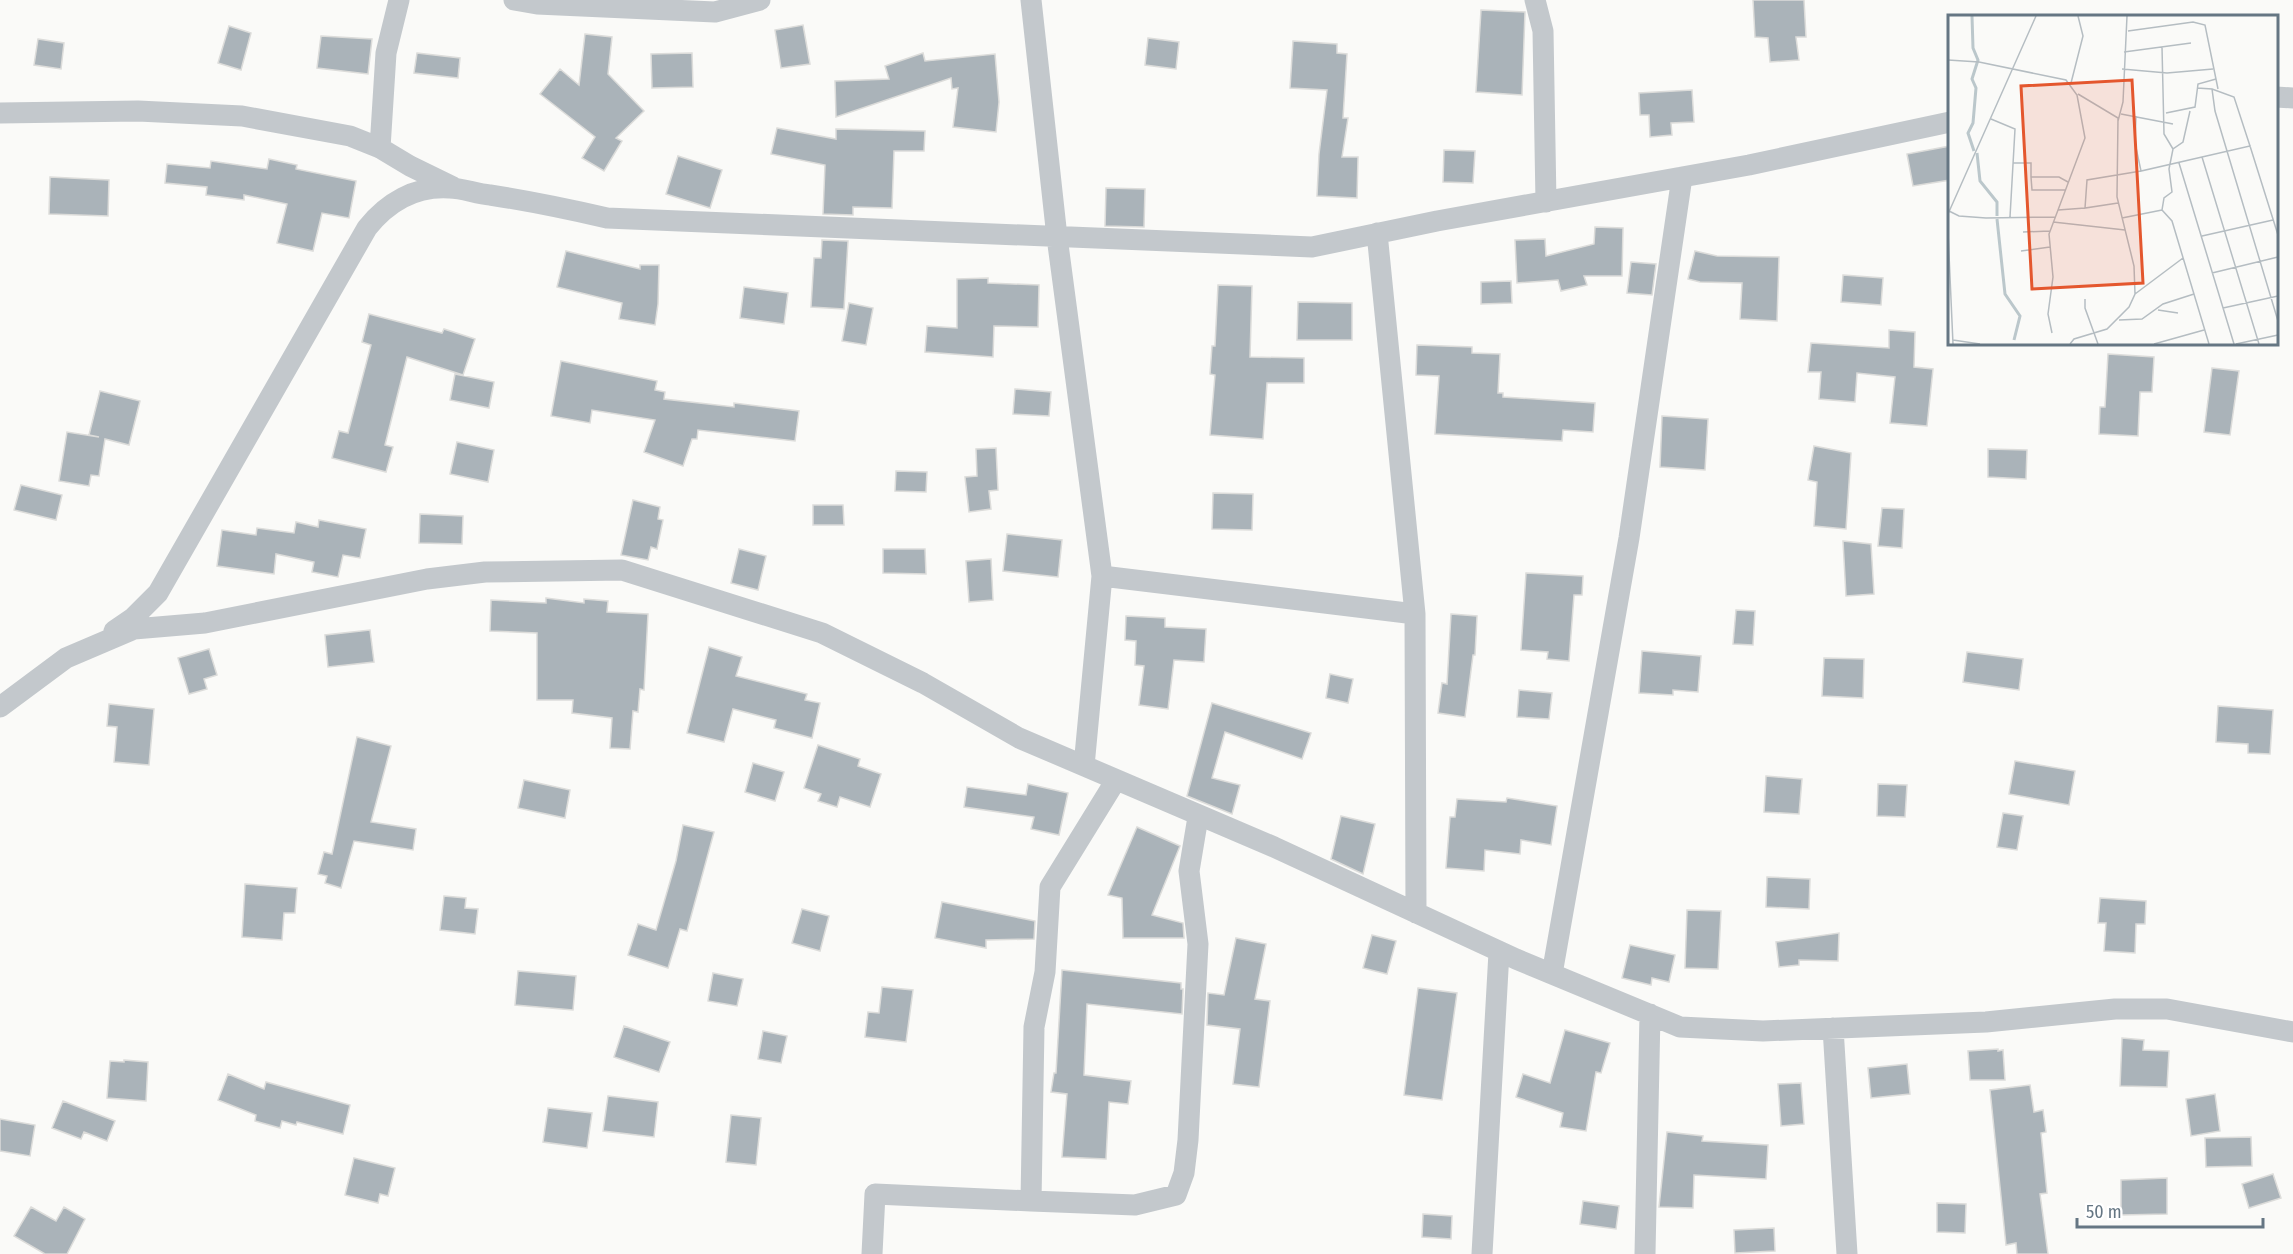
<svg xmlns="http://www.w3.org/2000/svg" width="2293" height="1254" viewBox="0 0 2293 1254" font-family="'Fira Sans Condensed',sans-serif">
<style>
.building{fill:#aab3b9;stroke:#dcdcda;stroke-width:1.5}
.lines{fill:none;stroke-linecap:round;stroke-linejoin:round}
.street{stroke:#c3c8cc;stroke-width:21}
.inset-river{fill:none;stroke:#bbc7cb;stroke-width:3}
.inset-road{fill:none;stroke:#b5bdc2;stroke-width:1.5}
.view{fill:#e4572e;fill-opacity:0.15;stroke:#e4572e;stroke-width:3}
.inset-edge{fill:none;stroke:#657683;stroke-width:3}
</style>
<rect width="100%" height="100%" fill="#fafaf8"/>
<path class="building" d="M 1753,0 L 1804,0 L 1806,37 L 1796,37 L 1799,60 L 1770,62 L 1768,38 L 1755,37 Z
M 1481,10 L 1525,12 L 1522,95 L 1476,92 Z
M 803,25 L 810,64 L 781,68 L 775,30 Z
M 229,26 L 251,33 L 241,70 L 218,63 Z
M 585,34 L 612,37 L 608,74 L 644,111 L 616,138 L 622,141 L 604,171 L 582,158 L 595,137 L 540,94 L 560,69 L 579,85 Z
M 321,36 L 372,39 L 368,74 L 317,68 Z
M 1148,38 L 1179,42 L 1176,69 L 1145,65 Z
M 38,39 L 64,43 L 61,69 L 34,65 Z
M 1293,41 L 1337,44 L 1337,53 L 1347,54 L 1343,118 L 1348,118 L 1342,157 L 1358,157 L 1357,198 L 1317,196 L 1319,154 L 1327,90 L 1290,88 Z
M 417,53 L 460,58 L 458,78 L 414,73 Z
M 692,53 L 693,87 L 652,88 L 651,54 Z
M 923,53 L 925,61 L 995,54 L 999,102 L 996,132 L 953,127 L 958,88 L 952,89 L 951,78 L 836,117 L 835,81 L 889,79 L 885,66 Z
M 1692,90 L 1694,122 L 1671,123 L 1672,135 L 1650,137 L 1649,115 L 1640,115 L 1639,93 Z
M 777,128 L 836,139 L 836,129 L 925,131 L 924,151 L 894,151 L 892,208 L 853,207 L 853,215 L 823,214 L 825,165 L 771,154 Z
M 1950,146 L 1950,180 L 1913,186 L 1907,154 Z
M 1444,150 L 1475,151 L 1473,183 L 1443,182 Z
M 678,156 L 722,170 L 710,208 L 666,194 Z
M 269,159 L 297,165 L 296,169 L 356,181 L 349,218 L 322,213 L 313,251 L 277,243 L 287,204 L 244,195 L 244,200 L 206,195 L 207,187 L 165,183 L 167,164 L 210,168 L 211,161 L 267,169 Z
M 50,177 L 109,180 L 108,216 L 49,214 Z
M 1106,188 L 1145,189 L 1144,227 L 1105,226 Z
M 1595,227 L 1623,228 L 1622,276 L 1584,276 L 1587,285 L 1561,291 L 1558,280 L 1517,283 L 1515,240 L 1545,239 L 1546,256 L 1594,244 Z
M 822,240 L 848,241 L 844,309 L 811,307 L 814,258 L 821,258 Z
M 566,251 L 640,269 L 640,265 L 659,265 L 658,304 L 655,325 L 619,319 L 622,303 L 557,287 Z
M 1695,251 L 1717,256 L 1779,257 L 1777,321 L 1740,319 L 1742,283 L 1700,282 L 1688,279 Z
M 1631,262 L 1656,264 L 1652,295 L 1627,293 Z
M 1843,275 L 1883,278 L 1881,305 L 1841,302 Z
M 988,278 L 988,283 L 1039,285 L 1038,327 L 994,326 L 993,357 L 925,352 L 927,326 L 957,328 L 957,279 Z
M 1511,281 L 1512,303 L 1481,304 L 1481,282 Z
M 1218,285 L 1252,286 L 1250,357 L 1304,358 L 1304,383 L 1267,383 L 1263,439 L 1210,435 L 1215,375 L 1210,374 L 1212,346 L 1215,346 Z
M 744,287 L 788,293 L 784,324 L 740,318 Z
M 1298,302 L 1352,303 L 1352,340 L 1297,340 Z
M 849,303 L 873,308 L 866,345 L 842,341 Z
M 369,314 L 442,333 L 444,329 L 475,339 L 463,375 L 407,357 L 385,445 L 393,447 L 386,472 L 332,458 L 339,431 L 348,433 L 371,345 L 362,342 Z
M 1889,330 L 1915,332 L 1914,367 L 1933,369 L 1927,426 L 1890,423 L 1895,377 L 1857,373 L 1855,402 L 1819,399 L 1821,372 L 1808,372 L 1811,343 L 1889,348 Z
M 1417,345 L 1472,347 L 1472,353 L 1500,354 L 1498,393 L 1503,393 L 1503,397 L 1595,403 L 1593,432 L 1563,430 L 1562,441 L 1435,434 L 1439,376 L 1416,375 Z
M 2108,354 L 2154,357 L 2152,392 L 2140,392 L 2138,436 L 2099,434 L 2100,407 L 2105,407 Z
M 561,361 L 657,381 L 655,390 L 665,392 L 664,399 L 734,407 L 734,403 L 799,411 L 795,441 L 698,430 L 697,439 L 692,439 L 683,466 L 644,452 L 655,420 L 592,410 L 590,423 L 551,416 Z
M 2212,368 L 2239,371 L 2230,435 L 2204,432 Z
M 455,374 L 494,382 L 489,408 L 450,400 Z
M 1015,389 L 1051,392 L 1049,416 L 1013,414 Z
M 100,391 L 140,401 L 129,445 L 105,439 L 99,476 L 91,475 L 89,486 L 59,481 L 67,432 L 99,437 L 89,435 Z
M 1662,416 L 1708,419 L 1705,470 L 1660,467 Z
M 457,442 L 494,450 L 488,482 L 450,474 Z
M 1814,446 L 1851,453 L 1846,529 L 1814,526 L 1817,482 L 1808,480 Z
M 996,448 L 998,490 L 989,491 L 991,509 L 969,512 L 965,477 L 977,476 L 976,449 Z
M 1988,449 L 2027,450 L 2026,479 L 1988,477 Z
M 896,471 L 927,472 L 926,492 L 895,491 Z
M 21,485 L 62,495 L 56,520 L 14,510 Z
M 1213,493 L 1253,494 L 1252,530 L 1212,529 Z
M 633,500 L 660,507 L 658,519 L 663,520 L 657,549 L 651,547 L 648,560 L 621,555 Z
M 813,505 L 843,505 L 844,525 L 813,525 Z
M 1882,508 L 1904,509 L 1902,548 L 1878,546 Z
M 420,514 L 463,516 L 462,544 L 419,543 Z
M 319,520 L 366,529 L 360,558 L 343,555 L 338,577 L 312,572 L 314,562 L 276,554 L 274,574 L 217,566 L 222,530 L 256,535 L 257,528 L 294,533 L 296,522 L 318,527 Z
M 1007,534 L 1062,540 L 1058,577 L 1003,571 Z
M 1843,541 L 1871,544 L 1874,594 L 1846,596 Z
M 739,549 L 766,556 L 758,590 L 731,583 Z
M 883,549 L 925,549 L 926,574 L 883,573 Z
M 991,559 L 993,600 L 969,602 L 966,561 Z
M 1526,573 L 1583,576 L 1582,595 L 1574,595 L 1569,661 L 1547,659 L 1548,652 L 1521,650 Z
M 546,598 L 584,603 L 584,599 L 608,601 L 607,612 L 648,614 L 644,690 L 640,689 L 638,712 L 633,711 L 630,749 L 610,748 L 612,718 L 572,713 L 573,700 L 537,700 L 537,633 L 490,631 L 491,600 L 546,603 Z
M 1736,610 L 1755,611 L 1753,645 L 1733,644 Z
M 1451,614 L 1477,616 L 1475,655 L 1473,655 L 1465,717 L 1438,713 L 1442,683 L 1447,684 Z
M 1126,616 L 1165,618 L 1165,627 L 1206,629 L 1204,662 L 1174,660 L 1168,709 L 1139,705 L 1144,666 L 1135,665 L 1136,641 L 1125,640 Z
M 370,630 L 374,662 L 328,667 L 325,635 Z
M 709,647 L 742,657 L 736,676 L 807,694 L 805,700 L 820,703 L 812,738 L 774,728 L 776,720 L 733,709 L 724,742 L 687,733 Z
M 209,649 L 217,675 L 204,679 L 207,689 L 189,694 L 178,658 Z
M 1642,651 L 1701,656 L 1698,692 L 1673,690 L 1673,695 L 1639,693 Z
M 1967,652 L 2023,659 L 2019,690 L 1963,682 Z
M 1824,658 L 1864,659 L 1863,698 L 1822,696 Z
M 1330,674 L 1353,679 L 1348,703 L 1326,698 Z
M 1519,690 L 1552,693 L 1549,719 L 1517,717 Z
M 1212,703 L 1311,733 L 1302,759 L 1225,732 L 1212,778 L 1240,785 L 1232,814 L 1187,796 Z
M 109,704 L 154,709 L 149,765 L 114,762 L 117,727 L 107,726 Z
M 2218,706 L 2273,710 L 2270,754 L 2248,753 L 2248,744 L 2216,742 Z
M 357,737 L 391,746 L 371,822 L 416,829 L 413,850 L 354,841 L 341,888 L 325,883 L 327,876 L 318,874 L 324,852 L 332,854 Z
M 818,745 L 860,759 L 858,766 L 881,774 L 870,807 L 840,797 L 837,807 L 818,801 L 821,794 L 804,788 Z
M 2015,761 L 2075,771 L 2069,805 L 2009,794 Z
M 753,763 L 784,772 L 775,801 L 745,792 Z
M 1766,776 L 1802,779 L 1799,814 L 1764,812 Z
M 524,780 L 570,790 L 565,818 L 518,808 Z
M 1028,784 L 1068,793 L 1059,835 L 1031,829 L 1034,817 L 964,807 L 967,787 L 1026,795 Z
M 1878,784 L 1907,785 L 1905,817 L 1877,816 Z
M 1507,798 L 1557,806 L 1551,845 L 1521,840 L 1520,854 L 1485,850 L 1484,871 L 1446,868 L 1450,817 L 1455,817 L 1457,799 L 1506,802 Z
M 2003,813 L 2023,816 L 2017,850 L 1997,847 Z
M 1341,816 L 1375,824 L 1363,874 L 1331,859 Z
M 683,825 L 714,832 L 687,931 L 680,929 L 668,968 L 628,955 L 638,924 L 656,930 L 676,861 Z
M 1137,827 L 1180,846 L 1152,915 L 1183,923 L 1184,938 L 1123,938 L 1122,898 L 1108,895 Z
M 1767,877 L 1810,879 L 1809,909 L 1766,907 Z
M 245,884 L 297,888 L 295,913 L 284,913 L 282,940 L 242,937 Z
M 444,896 L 466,898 L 465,908 L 478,909 L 475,934 L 440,930 Z
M 2100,898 L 2146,901 L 2145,924 L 2136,924 L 2135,953 L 2104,951 L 2106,923 L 2098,923 Z
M 942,902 L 1035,921 L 1034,939 L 986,940 L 986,948 L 935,938 Z
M 802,909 L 829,916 L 820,951 L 792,943 Z
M 1687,910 L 1721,911 L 1718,969 L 1685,968 Z
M 1839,933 L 1838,961 L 1799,960 L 1799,965 L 1779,967 L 1776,942 Z
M 1372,935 L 1396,941 L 1387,974 L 1363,968 Z
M 1236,938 L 1266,944 L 1255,999 L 1270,1001 L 1259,1087 L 1233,1084 L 1240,1029 L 1207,1025 L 1208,993 L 1224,995 Z
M 1630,945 L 1675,955 L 1669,982 L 1652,978 L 1651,985 L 1622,978 Z
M 1062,970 L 1181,983 L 1181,989 L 1183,989 L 1182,1014 L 1087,1004 L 1084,1075 L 1131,1081 L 1128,1104 L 1109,1102 L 1106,1159 L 1062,1157 L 1067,1094 L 1051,1092 L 1054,1073 L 1056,1073 Z
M 518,971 L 576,976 L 573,1010 L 515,1005 Z
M 713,973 L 743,979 L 737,1006 L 708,1001 Z
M 882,987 L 913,990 L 906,1042 L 865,1037 L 868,1012 L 879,1013 Z
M 1418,988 L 1457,993 L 1442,1100 L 1404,1095 Z
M 624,1026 L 670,1042 L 659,1072 L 614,1057 Z
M 1565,1030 L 1610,1043 L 1601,1073 L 1596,1072 L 1586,1131 L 1560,1127 L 1563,1113 L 1516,1097 L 1523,1074 L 1550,1083 Z
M 763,1031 L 787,1036 L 781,1063 L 758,1059 Z
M 2122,1038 L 2144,1040 L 2143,1050 L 2169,1051 L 2167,1087 L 2120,1086 Z
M 1998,1049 L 1998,1051 L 2003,1050 L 2005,1080 L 1970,1080 L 1968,1051 Z
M 124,1060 L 148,1062 L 146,1101 L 107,1098 L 110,1061 L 124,1062 Z
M 1907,1064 L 1910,1094 L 1871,1098 L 1868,1068 Z
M 228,1074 L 264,1089 L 266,1082 L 350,1105 L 343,1134 L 297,1122 L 296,1125 L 282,1121 L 280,1128 L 255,1121 L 256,1115 L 218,1100 Z
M 1801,1083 L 1804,1124 L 1781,1126 L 1778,1084 Z
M 2030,1085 L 2034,1112 L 2043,1110 L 2046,1132 L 2041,1133 L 2047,1193 L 2040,1194 L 2048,1254 L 2017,1254 L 2016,1243 L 2006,1245 L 1990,1090 Z
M 2215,1094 L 2220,1131 L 2191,1136 L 2186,1099 Z
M 608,1096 L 658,1102 L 654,1137 L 603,1131 Z
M 63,1101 L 115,1121 L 107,1141 L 84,1132 L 81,1139 L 52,1128 Z
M 548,1108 L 592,1113 L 587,1148 L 543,1142 Z
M 731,1115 L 761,1118 L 756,1165 L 726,1162 Z
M 0,1119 L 35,1125 L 30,1156 L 0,1151 Z
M 1667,1132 L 1703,1136 L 1702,1141 L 1768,1145 L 1766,1179 L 1694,1175 L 1693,1208 L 1659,1207 Z
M 2251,1137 L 2252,1166 L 2206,1167 L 2205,1138 Z
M 354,1158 L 395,1168 L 388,1196 L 380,1194 L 378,1203 L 345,1195 Z
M 2273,1174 L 2281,1198 L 2249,1208 L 2242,1184 Z
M 2167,1178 L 2167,1214 L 2121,1215 L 2121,1180 Z
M 1583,1201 L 1619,1206 L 1616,1229 L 1580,1224 Z
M 1937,1203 L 1966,1204 L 1965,1233 L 1937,1232 Z
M 31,1207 L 56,1221 L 64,1207 L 85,1219 L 67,1254 L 45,1254 L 14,1236 Z
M 1423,1214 L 1452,1216 L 1451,1239 L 1422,1237 Z
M 1774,1228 L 1775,1251 L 1735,1253 L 1734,1230 Z"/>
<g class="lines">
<path class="street" d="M 514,0 L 537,4 L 715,12 L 760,0
M 1031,0 L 1057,237 L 1102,576 L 1415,614 L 1377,233
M 1535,0 L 1543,31 L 1546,202
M 2276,97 L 2293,98
M 0,113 L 138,111 L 242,116 L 350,136 L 380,148 L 410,166 L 453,187
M 380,148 L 386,53 L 399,0
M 1415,614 L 1416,913
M 114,631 L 133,618 L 158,593 L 367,228 C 387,203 415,186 449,188 C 463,188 476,194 490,195 C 529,201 568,209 607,218 L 1312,247 L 1437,221 L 1749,165 L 1950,122
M 0,707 L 66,658 L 134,629 L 205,623 L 427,579 L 485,572 L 622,570 L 822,633 L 923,683 L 1019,738 L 1274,847 L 1516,959 L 1680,1027 L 1763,1031 L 1986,1022 L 2115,1009 L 2167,1009 L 2293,1032
M 1084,766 L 1102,576
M 1116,780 L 1050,887 L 1045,972 L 1034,1027 L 1031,1201 L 1135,1205 L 1176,1195 L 1184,1173 L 1188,1140 L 1198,944 L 1189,871 L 1198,817
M 1552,974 L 1629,538 L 1682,177
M 1833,1028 L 1847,1254
M 872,1254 L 875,1194 L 1031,1201
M 1482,1254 L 1499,952
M 1645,1254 L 1650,1014"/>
</g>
<g transform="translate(1948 15)">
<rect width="330" height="330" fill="#fafaf8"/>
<path class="inset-river" d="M 24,1 L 25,33 L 30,45 L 24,64 L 28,73 L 25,108 L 20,118 L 26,136M 29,138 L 32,166 L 49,187 L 49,201M 49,204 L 57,279 L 72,301 L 66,325"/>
<path class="inset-road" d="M 180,16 L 245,7 L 257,10 L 270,74M 214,32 L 216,119 L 225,134M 176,37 L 243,28M 0,45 L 31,47 L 118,65 L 129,80 L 137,123 L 101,219 L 105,262 L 100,299 L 104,318M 174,54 L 219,58 L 265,54M 123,68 L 135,21 L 130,1M 249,73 L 264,74 L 267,96 L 330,306M 242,96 L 235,127 L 225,134 L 221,154 L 224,177 L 216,183 L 214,195 L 224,206 L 261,329M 218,98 L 247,92 L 250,69 L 268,64M 173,99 L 225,109M 188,101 L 187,128 L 193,156 L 302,131 L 286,82 L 264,74M 43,104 L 67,114 L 62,202M 170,106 L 175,87 L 179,1M 302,131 L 330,220M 254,142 L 311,329M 65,148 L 83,148 L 83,162M 231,148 L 286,329M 118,175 L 84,175 L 83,162 L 111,162 L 120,167M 170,188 L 137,193 L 139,165 L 193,156M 110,195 L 137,193M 1,196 L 11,201 L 38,203 L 107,202M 0,199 L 88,1M 174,203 L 214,195M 105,207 L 177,215M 0,217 L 5,329M 75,217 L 102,216M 254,221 L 325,205M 73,236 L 102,232M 264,258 L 330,242M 187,279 L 235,243M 137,284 L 137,293 L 150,329M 275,293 L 330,281M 210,295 L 230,298M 171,305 L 194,304 L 215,289 L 246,279M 5,325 L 32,329M 122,329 L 126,324 L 159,314 L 181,292 L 187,279 L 186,251 L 169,182 L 170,103 L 130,79M 206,329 L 256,315M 288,329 L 330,320"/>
<path class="view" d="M 184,65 L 195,268 L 84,274 L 73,71 Z"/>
<rect width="330" height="330" class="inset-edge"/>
</g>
<path d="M2077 1218v9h186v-9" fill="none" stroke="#657683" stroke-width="3"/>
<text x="2086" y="1218" font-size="18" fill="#657683" stroke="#ffffff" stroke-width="4.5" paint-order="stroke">50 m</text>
</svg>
